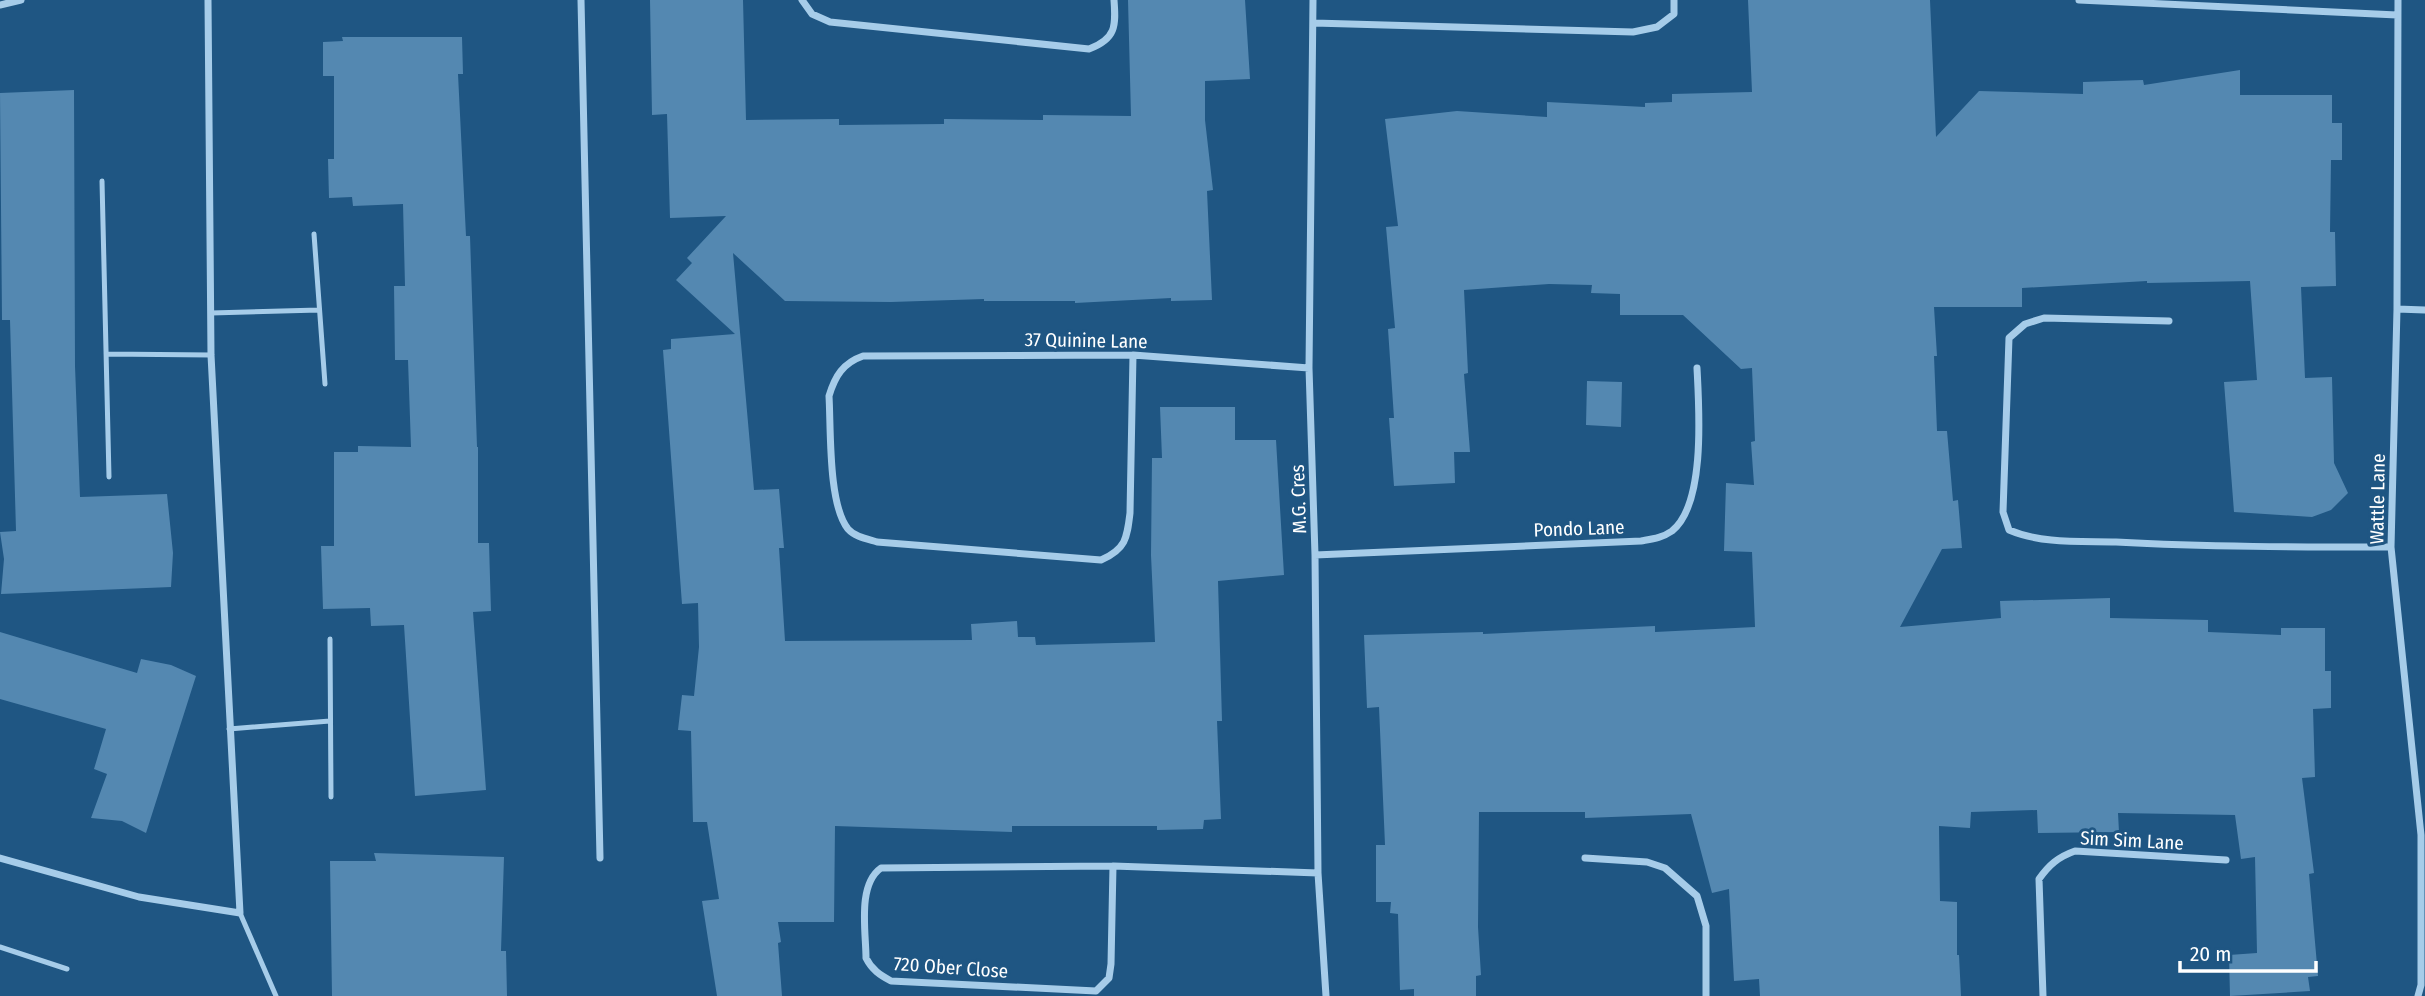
<svg xmlns="http://www.w3.org/2000/svg" width="2425" height="996" viewBox="0 0 2425 996" font-family="'Fira Sans Condensed',sans-serif">
<style>
.building{fill:#5488b1}
.lines{fill:none;stroke-linecap:round;stroke-linejoin:round}
.service{stroke:#a6cce9;stroke-width:5}
.minor{stroke:#a6cce9;stroke-width:7}
.labels{text-anchor:middle;stroke-width:6;stroke-linejoin:round;paint-order:stroke}
.street-label{font-size:19px;fill:#fff;stroke:#1f5683}
</style>
<rect width="100%" height="100%" fill="#1f5683"/>
<path class="building" d="M 650,0 L 743,0 L 746,120 L 839,119 L 839,125 L 944,124 L 944,119 L 1043,120 L 1043,115 L 1131,116 L 1128,0 L 1245,0 L 1250,79 L 1205,81 L 1205,120 L 1213,190 L 1207,191 L 1212,300 L 1171,301 L 1171,298 L 1075,303 L 1075,301 L 984,301 L 984,299 L 891,302 L 785,301 L 733,253 L 754,490 L 779,489 L 784,548 L 779,548 L 785,641 L 972,640 L 971,624 L 1017,621 L 1018,637 L 1035,637 L 1036,645 L 1155,642 L 1151,555 L 1152,458 L 1162,458 L 1160,407 L 1235,407 L 1235,440 L 1276,440 L 1284,575 L 1218,581 L 1222,721 L 1217,721 L 1221,819 L 1204,820 L 1203,829 L 1157,830 L 1157,826 L 1012,826 L 1012,832 L 835,826 L 834,922 L 778,922 L 781,942 L 778,943 L 782,996 L 717,996 L 702,901 L 719,899 L 707,822 L 693,822 L 691,731 L 678,730 L 682,695 L 694,696 L 699,647 L 698,603 L 682,604 L 663,350 L 671,349 L 671,339 L 735,334 L 676,280 L 692,263 L 687,258 L 726,216 L 670,218 L 667,114 L 652,115 Z
M 1748,0 L 1930,0 L 1936,137 L 1979,91 L 2083,94 L 2083,82 L 2143,80 L 2144,85 L 2240,70 L 2240,95 L 2332,95 L 2332,123 L 2342,123 L 2342,160 L 2331,160 L 2330,232 L 2335,232 L 2336,286 L 2301,287 L 2305,378 L 2332,377 L 2334,463 L 2348,493 L 2331,510 L 2312,517 L 2234,512 L 2224,382 L 2257,380 L 2250,281 L 2147,283 L 2147,281 L 2022,288 L 2022,307 L 1934,307 L 1937,356 L 1934,356 L 1937,431 L 1947,431 L 1953,501 L 1958,500 L 1962,548 L 1942,549 L 1900,627 L 2001,618 L 2000,601 L 2110,598 L 2110,618 L 2208,620 L 2208,632 L 2281,635 L 2281,628 L 2325,628 L 2325,671 L 2331,671 L 2331,708 L 2313,709 L 2315,777 L 2302,778 L 2314,873 L 2309,874 L 2318,976 L 2308,977 L 2310,991 L 2230,996 L 2229,955 L 2257,953 L 2255,857 L 2241,859 L 2235,815 L 2118,813 L 2119,832 L 2038,833 L 2037,810 L 1971,812 L 1970,828 L 1939,826 L 1940,901 L 1957,902 L 1957,955 L 1959,955 L 1961,996 L 1760,996 L 1759,979 L 1734,981 L 1729,889 L 1712,893 L 1691,814 L 1585,818 L 1585,812 L 1479,812 L 1478,927 L 1481,975 L 1476,976 L 1476,996 L 1414,996 L 1414,989 L 1400,990 L 1398,914 L 1390,913 L 1391,902 L 1376,902 L 1376,845 L 1385,845 L 1379,707 L 1367,708 L 1364,635 L 1483,632 L 1483,634 L 1655,626 L 1655,632 L 1755,627 L 1752,552 L 1724,551 L 1726,483 L 1754,485 L 1751,442 L 1755,441 L 1752,368 L 1741,369 L 1683,315 L 1620,315 L 1620,294 L 1591,293 L 1592,285 L 1549,284 L 1464,290 L 1468,373 L 1464,374 L 1470,452 L 1454,452 L 1455,483 L 1394,486 L 1389,418 L 1394,418 L 1388,329 L 1395,328 L 1386,227 L 1398,226 L 1385,119 L 1457,111 L 1547,117 L 1547,102 L 1645,107 L 1645,103 L 1672,102 L 1672,94 L 1752,92 Z
M 342,37 L 462,37 L 463,74 L 458,74 L 466,236 L 470,236 L 477,447 L 478,447 L 478,543 L 489,543 L 490,578 L 491,611 L 473,612 L 486,790 L 415,796 L 404,625 L 371,626 L 370,608 L 323,609 L 321,546 L 334,546 L 334,452 L 358,452 L 358,446 L 411,447 L 408,360 L 395,360 L 394,286 L 405,286 L 403,204 L 353,206 L 352,197 L 329,198 L 328,159 L 334,159 L 334,76 L 323,76 L 323,42 L 343,41 Z
M 74,90 L 75,366 L 80,497 L 167,494 L 173,553 L 171,587 L 1,594 L 4,559 L 0,532 L 16,531 L 10,320 L 2,320 L 0,93 Z
M 1587,381 L 1622,382 L 1621,427 L 1586,425 Z
M 0,632 L 137,673 L 141,659 L 171,665 L 196,676 L 146,833 L 122,821 L 91,818 L 107,774 L 94,769 L 106,729 L 0,699 Z
M 374,853 L 504,857 L 501,951 L 506,951 L 507,996 L 332,996 L 330,861 L 376,861 Z"/>
<g class="lines">
<path class="service" d="M 102,181 L 109,477
M 314,234 L 325,384
M 211,313 L 319,310
M 106,354 L 211,355
M 330,639 L 331,797
M 229,729 L 330,721
M 240,913 L 276,996
M 0,947 L 67,969"/>
<path class="minor" d="M 581,0 L 600,858
M 802,0 L 812,14 L 830,22 L 1089,49 C 1116,39 1116,26 1114,0
M 1313,0 L 1309,368 L 1315,555 L 1318,873 L 1326,996
M 2079,0 L 2397,15
M 2398,0 L 2397,309 L 2391,547 L 2421,835 L 2421,985 L 2418,996
M 0,5 L 21,0
M 1314,23 L 1633,32 L 1657,27 L 1674,14 L 1674,0
M 2397,309 L 2425,310
M 2169,321 L 2044,318 L 2025,324 L 2009,338 L 2003,512 L 2009,530 C 2042,544 2081,541 2116,542 C 2207,547 2299,547 2391,547
M 1133,355 L 1130,513 C 1127,538 1126,549 1101,560 L 877,542 C 867,539 855,537 848,529 C 828,504 831,429 829,396 C 835,376 843,363 863,356 L 1133,355 L 1309,368
M 1315,555 L 1641,541 C 1652,539 1662,538 1672,531 C 1706,504 1699,408 1697,368
M 0,858 L 139,897 L 240,913 L 211,355 L 208,0
M 1585,858 L 1647,862 L 1665,868 L 1697,896 L 1706,926 L 1706,996
M 1113,866 L 1111,964 L 1109,978 L 1096,991 L 891,981 C 880,975 872,970 866,958 C 866,932 857,885 881,868 L 1113,866 L 1318,873
M 2043,996 L 2039,879 C 2049,865 2058,857 2075,851 L 2226,860"/>
</g>
<g class="labels">
<g class="street-label">
<text transform="translate(1086 340) rotate(1)" y="7">37 Quinine Lane</text>
<text transform="translate(1298 499) rotate(-92)" y="7">M.G. Cres</text>
<text transform="translate(2377 499) rotate(-89)" y="7">Wattle Lane</text>
<text transform="translate(1579 528) rotate(-2)" y="7">Pondo Lane</text>
<text transform="translate(2132 840) rotate(3)" y="7">Sim Sim Lane</text>
<text transform="translate(951 967) rotate(4)" y="7">720 Ober Close</text>
</g>
</g>
<path d="M2180 961v10h136v-10" fill="none" stroke="#ffffff" stroke-width="3.5"/>
<text x="2190" y="961" font-size="21" fill="#ffffff" stroke="#1f5683" stroke-width="5" paint-order="stroke">20 m</text>
</svg>
